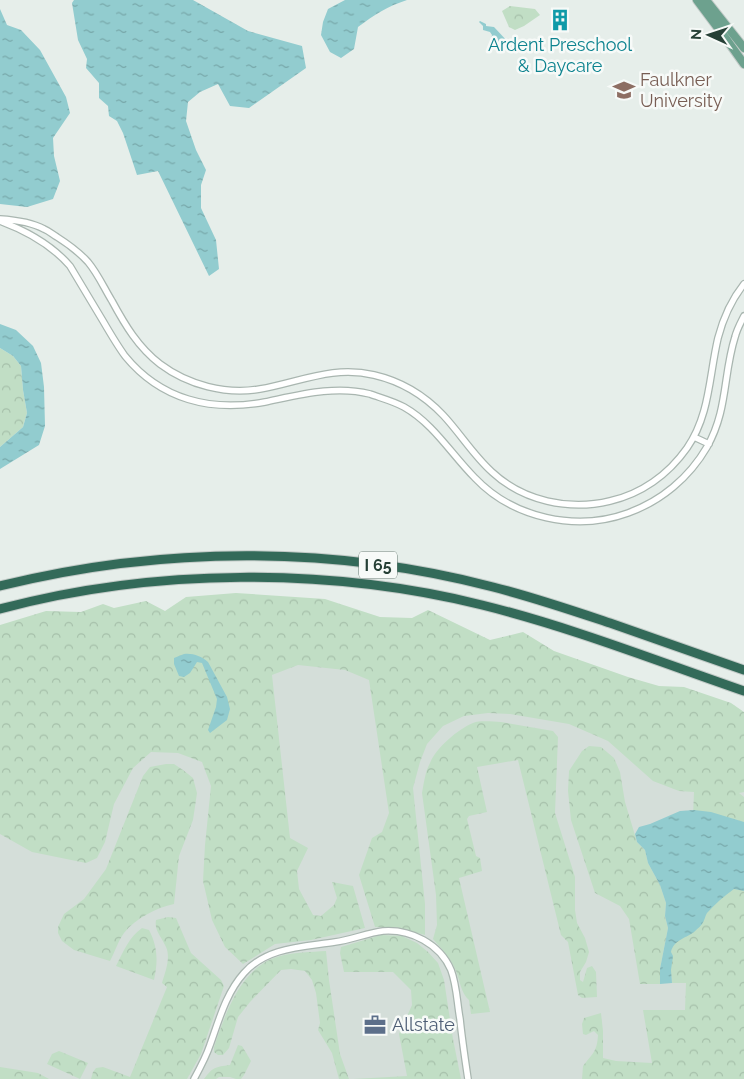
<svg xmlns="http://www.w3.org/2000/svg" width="744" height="1079" viewBox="0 0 744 1079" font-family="Raleway,sans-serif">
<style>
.built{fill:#d4ded9}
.forest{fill:url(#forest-crowns)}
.water{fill:url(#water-ripples)}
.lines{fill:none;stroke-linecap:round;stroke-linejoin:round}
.minor-casing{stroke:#a9b6b0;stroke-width:8}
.major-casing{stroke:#c2cac7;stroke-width:10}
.highway-casing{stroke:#c2cac7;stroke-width:11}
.minor{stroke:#fff;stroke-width:5.5}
.major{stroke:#6da18e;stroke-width:8}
.highway{stroke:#336a59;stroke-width:9}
.labels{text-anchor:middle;stroke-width:5;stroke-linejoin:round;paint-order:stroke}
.shield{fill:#f7faf8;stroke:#657870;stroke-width:1}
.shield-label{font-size:16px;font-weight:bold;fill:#264036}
.culture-label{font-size:18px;fill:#0d838f;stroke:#f7faf8}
.education-label{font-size:18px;fill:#785e54;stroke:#f7faf8;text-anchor:start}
.service-label{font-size:18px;fill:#4e5e75;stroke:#f7faf8;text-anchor:start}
</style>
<defs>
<pattern id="forest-crowns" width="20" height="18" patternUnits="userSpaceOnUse" patternTransform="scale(1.25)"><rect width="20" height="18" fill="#c1dec5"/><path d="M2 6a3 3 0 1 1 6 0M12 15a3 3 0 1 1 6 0" fill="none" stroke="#a6c0aa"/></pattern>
<pattern id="water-ripples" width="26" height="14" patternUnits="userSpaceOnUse" patternTransform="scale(1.25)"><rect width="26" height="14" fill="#92cccf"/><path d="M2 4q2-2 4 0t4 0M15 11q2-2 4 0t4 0" fill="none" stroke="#77a7a9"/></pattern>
</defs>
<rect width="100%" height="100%" fill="#e6eeea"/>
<path class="built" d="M 375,650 L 744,760 L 744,1079 L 0,1079 L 0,707 Z"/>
<path class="forest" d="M 510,6 L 535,9 L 540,15 L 524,26 L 515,30 L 509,27 L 502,11 Z
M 0,348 L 13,356 L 21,366 L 23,390 L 27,413 L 23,427 L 0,447 Z
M 236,593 L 325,599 L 380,617 L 412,618 L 428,610 L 490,640 L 523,632 L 554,651 L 628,677 L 659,686 L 684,687 L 731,703 L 744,712 L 744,792 L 739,793 L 744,797 L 744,1079 L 582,1079 L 583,1066 C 593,1053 597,1052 598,1035 L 594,1031 L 586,1035 L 583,1034 L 582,1024 L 584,1018 L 601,1013 L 603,1031 L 603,1058 L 616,1061 L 652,1063 L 643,1010 L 685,1010 L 686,983 L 672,983 C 671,975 669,954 672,947 C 675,941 682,938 688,935 L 694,792 L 679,791 L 653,781 L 608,741 L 569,724 L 510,714 L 488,713 L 464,716 L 443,726 L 427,744 L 420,762 L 413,788 L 425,904 L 425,935 L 396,927 L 375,927 L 359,875 L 372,838 L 382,832 L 389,813 L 369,680 L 345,670 L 298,665 L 272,675 L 290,838 L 308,848 L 297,871 L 299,889 L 313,915 L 321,916 L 334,905 L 337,898 L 332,882 L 353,886 L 365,928 L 311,940 L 275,944 L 243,964 L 225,947 L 212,920 L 203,881 L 205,845 L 211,786 L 202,762 L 178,753 L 151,752 L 133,768 L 114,804 L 105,842 L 97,858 L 86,863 L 32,852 L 0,834 L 0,625 L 46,611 L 81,612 L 103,604 L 114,608 L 146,601 L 165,611 L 186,597 Z
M 501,722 L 553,731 L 558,737 L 555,813 L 575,877 L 575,910 L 577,923 L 585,938 L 589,952 L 586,962 L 580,972 L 580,980 L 583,982 L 587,968 L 592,966 L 596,972 L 597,997 L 582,998 L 578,995 L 568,942 L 561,935 L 518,760 L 477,767 L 487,812 L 469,816 L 467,819 L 476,856 L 480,858 L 482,871 L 459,878 L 490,1012 L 471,1014 L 469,1000 C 461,993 460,981 456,971 C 451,959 442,949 433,939 L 437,925 L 436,895 L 422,793 C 424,783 425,772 430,763 C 436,748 458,729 473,723 C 481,720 493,722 501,722 Z
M 589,746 L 601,747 L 614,758 L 620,772 L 625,802 L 637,842 L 645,850 L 648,863 L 660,885 L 666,903 L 665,916 L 668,928 L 660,969 L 660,984 L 640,984 L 629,919 L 620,906 L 595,893 L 571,820 L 568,791 L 569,771 L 582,751 Z
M 166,764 L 174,764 L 183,770 L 193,778 L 197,793 L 193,820 L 179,856 L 174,904 C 156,908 136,918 124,933 C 118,941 115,952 110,961 L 74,950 L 62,941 L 58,933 L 58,927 L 64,914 L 84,899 L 106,869 L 143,776 L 150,767 Z
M 168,917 L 176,918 L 191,953 L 221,980 L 224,986 L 201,1054 L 187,1079 L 91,1079 L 93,1072 L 96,1068 L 103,1067 L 130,1077 L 167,987 L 162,983 C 165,973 171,958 166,947 C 162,937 154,931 156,920 Z
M 142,928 L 149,930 C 158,947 158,962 154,980 L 116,966 C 123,952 129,937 142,928 Z
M 381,935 L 402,936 L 417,943 L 428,952 L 438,963 L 444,980 L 453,1039 L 461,1079 L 353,1079 L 407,1076 L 399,1034 L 412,1005 L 411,990 L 393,972 L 344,972 L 340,953 L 341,947 Z
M 326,951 L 329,980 L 340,1054 L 349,1079 L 339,1079 L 332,1053 L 318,1030 L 320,1023 L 316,993 L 312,980 L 305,971 L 291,969 L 281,970 L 250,1002 L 238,1017 L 229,1048 L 223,1055 L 218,1055 L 214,1052 L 214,1047 C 226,1013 240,967 280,956 C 295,952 311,952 326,951 Z
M 238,1045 L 242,1046 L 251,1061 L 244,1075 L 241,1079 L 236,1079 L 230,1077 L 219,1077 L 216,1079 L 204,1079 C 213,1067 215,1067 230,1065 Z
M 59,1051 L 88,1063 L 80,1079 L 47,1064 L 52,1054 Z
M 0,1067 L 38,1073 L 49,1079 L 0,1079 Z"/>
<path class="water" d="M 74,0 L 193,0 L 248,31 L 302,46 L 306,68 L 249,108 L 230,106 L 218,84 L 200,92 L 188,102 L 186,121 L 196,150 L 206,170 L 201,185 L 201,208 L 216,240 L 219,269 L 209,276 L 158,171 L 137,175 L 123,133 L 117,121 L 109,116 L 108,106 L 99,98 L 99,83 L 86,68 L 87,59 L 78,40 L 72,3 Z
M 345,0 L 407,0 C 388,6 374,15 358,27 L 354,49 L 341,58 L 330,52 L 321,35 L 323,22 L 328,9 Z
M 0,9 L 7,25 L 21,30 L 40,50 L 66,97 L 70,113 L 53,138 L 54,156 L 60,181 L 53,199 L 27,207 L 0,204 Z
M 480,21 L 486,24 L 486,26 L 494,27 L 509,43 L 503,50 L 499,42 L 496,44 L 495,41 L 491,39 L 492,35 L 490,32 L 483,30 L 483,26 L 479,22 Z
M 0,324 L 16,330 L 33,346 L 41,363 L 44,387 L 45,426 L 39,445 L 0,469 L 0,447 L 23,427 L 27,413 L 23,390 L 21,366 L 13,356 L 0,348 Z
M 184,654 C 193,653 201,656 208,662 L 227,697 L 230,709 L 227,720 L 210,733 L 208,730 L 216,707 L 217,699 L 202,663 L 197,662 L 190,673 L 184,677 L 179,676 L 174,664 L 174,658 Z
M 694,810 L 711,812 L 744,822 L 744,891 L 734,889 C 724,896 715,904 707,913 C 705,916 705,920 702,924 C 701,926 696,930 694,932 C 684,939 674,940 671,952 L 673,956 L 671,970 L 672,983 L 660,984 L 660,969 L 668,928 L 665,916 L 666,903 L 660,885 L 648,863 L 645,850 L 637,842 L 635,834 L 639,827 L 650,824 L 680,811 Z"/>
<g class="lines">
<g class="minor-casing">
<path id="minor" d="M 0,219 C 15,220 31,222 44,229 C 49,231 52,234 57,237 C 68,244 79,252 88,262 C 98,274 104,288 112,301 C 125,325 138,347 160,364 C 188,385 226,395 260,389 C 300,382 333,365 374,375 C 400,381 424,395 443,415 C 460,433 473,455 492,472 C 523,501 569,511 610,501 C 641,494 668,475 687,448 C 710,415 709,376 718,338 C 723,319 732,299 744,284
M 0,221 C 27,231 51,244 70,266 C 81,284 92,303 103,321 C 110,333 117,345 125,356 C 161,400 211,412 265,402 C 299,395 335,385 370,394 C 381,398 393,401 404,407 C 434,424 451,454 475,478 C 513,518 576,532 628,513 C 661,501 689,478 707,447 C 728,410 723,375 735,337 C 737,329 741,322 744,316
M 694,437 L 709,444
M 194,1079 C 200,1068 206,1057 210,1045 C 219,1020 226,993 244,973 C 267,947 303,947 335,942 C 351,940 367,933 383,931 C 411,929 440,944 451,970 C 457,986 457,1003 460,1019 C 462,1039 465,1059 468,1079"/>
</g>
<g class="major-casing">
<path id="major" d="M 697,0 L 727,40 L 744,64
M 706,0 L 744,48"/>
</g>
<g class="highway-casing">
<path id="highway" d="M 0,586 C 161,546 332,545 493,587 C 533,597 571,610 610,623 C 655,639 699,654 744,670
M 0,609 C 153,568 328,567 482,605 C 571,627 657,661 744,691"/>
</g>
<use href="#minor" class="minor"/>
<use href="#major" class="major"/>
<use href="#highway" class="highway"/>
</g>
<defs>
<g id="building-bare" transform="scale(1.725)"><path d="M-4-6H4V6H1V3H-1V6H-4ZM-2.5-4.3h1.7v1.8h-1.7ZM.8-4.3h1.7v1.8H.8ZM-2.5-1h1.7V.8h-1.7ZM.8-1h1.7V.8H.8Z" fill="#0f9aa8" stroke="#f7faf8" stroke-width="2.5" paint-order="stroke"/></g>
<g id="university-bare" transform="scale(1.725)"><path d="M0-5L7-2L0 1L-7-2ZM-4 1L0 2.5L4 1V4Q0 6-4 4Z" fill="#8d6e63" stroke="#f7faf8" stroke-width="2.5" paint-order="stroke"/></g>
<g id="office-bare" transform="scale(1.725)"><path d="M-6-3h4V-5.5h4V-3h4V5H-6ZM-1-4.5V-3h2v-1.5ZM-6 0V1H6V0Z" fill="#5c6f8a" stroke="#f7faf8" stroke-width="2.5" paint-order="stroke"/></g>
</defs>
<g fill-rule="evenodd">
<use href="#building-bare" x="560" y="20"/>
<use href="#university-bare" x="624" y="90"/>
<use href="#office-bare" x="375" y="1025"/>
</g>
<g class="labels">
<rect class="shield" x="359" y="551.5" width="38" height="27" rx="4"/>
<g class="shield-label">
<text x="378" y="571">I 65</text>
</g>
<g class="culture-label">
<text x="560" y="51">Ardent Preschool<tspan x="560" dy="21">&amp; Daycare</tspan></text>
</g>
<g class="education-label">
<text x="640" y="86">Faulkner<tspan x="640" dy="21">University</tspan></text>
</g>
<g class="service-label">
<text x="392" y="1031">Allstate</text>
</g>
</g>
<g transform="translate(709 35) rotate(273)" stroke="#f7faf8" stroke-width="4" paint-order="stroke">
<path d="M0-4L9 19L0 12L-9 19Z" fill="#264036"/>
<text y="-8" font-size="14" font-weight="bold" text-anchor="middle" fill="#264036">N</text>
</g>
</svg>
